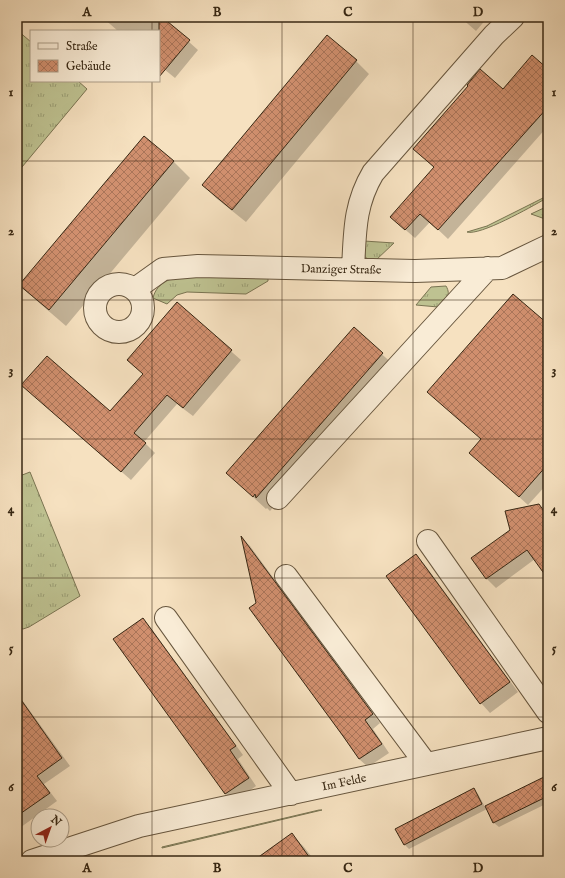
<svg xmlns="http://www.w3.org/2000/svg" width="565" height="878" viewBox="0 0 565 878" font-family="'IM FELL English',serif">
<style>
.grass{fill:url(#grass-tufts);stroke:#7a7452}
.shadow{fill:#0003}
.building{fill:url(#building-cross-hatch);stroke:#372713}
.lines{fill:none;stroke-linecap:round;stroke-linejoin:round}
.minor-casing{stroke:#67563e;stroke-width:24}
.minor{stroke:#f9ecd6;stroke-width:22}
.grid{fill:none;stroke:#372713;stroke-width:1;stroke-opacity:0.55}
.labels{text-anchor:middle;stroke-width:3;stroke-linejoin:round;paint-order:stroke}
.street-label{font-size:12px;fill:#372713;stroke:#f9ecd6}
.neatline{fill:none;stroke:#372713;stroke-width:1.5}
.grid-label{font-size:13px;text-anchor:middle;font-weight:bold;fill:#372713}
</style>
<defs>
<pattern id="grass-tufts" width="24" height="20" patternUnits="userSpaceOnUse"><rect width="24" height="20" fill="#bec291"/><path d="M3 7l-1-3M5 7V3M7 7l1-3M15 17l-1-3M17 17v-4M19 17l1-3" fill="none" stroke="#9b9e75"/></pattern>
<pattern id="building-cross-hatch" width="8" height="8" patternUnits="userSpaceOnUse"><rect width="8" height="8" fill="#d08f6e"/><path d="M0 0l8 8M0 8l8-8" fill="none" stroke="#aa7559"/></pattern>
</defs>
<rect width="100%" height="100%" fill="#f6e1c0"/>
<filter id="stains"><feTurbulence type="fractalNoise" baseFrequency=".005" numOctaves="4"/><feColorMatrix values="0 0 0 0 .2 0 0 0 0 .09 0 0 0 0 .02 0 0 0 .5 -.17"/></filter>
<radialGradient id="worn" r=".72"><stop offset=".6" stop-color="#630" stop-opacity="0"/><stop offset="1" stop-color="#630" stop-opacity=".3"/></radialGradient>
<path class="grass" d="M 17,30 L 31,42 L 31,81 L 78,81 L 87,89 L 17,173 Z
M 545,197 L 545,199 C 531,207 480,236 467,232 L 487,226 Z
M 548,206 L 548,220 L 531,214 Z
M 364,241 L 394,243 L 375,261 L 368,259 L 365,257 Z
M 188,274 L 268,278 L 268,281 L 246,294 L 187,292 L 177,295 L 167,304 L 153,298 C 157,281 173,278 188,274 Z
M 446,286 C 452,296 445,300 438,307 L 416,305 L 431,287 Z
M 30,472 L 80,596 L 29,627 L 23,629 L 17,627 L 17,477 Z
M 319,810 L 322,810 L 162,848 L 162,847 Z"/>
<path class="shadow" d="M 102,17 L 161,17 L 198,50 L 175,78 L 159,65 L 159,31 L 118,31 Z
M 304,17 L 311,17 L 308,21 Z
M 460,17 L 488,17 L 476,31 Z
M 356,61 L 369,74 L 246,222 L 216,198 L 203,185 Z
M 548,71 L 548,126 L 448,239 L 430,222 L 415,238 L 401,226 L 434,168 L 424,158 L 503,91 Z
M 144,138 L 174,162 L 190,178 L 66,326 L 37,301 L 20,285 Z
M 177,304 L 241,360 L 193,416 L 177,404 L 144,442 L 155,453 L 131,480 L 32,394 L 110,413 L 143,374 Z
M 548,325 L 548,483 L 528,505 L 470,453 L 482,439 Z
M 354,329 L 396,367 L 270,511 L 267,508 L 266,509 L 227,473 Z
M 538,505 L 548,515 L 548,577 L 535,559 L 496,588 L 487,579 L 472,559 L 511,531 Z
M 243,539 L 250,546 L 380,723 L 373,729 L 389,753 L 368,767 L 359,759 L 251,608 L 258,603 Z
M 416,556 L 425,565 L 518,692 L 490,713 L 481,703 Z
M 143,619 L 151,628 L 243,755 L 238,759 L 256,786 L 234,802 L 225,793 Z
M 17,693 L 70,766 L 44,784 L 57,801 L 17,830 Z
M 548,776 L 548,803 L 499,827 L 494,823 L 487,809 L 409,849 L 405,845 L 474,789 L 478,794 L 485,807 Z
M 291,834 L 304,847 L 315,861 L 254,861 Z"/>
<path class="building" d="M 159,17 L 162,17 L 190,40 L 159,77 Z
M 327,35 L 357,60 L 232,210 L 202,185 Z
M 532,55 L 548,69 L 548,107 L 438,230 L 420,214 L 405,230 L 390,217 L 434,167 L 413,149 L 468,86 L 467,85 L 480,69 L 503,89 Z
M 144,136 L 174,161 L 49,310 L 19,285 Z
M 513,294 L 548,324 L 548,464 L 519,497 L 469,453 L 481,439 L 427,392 Z
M 177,302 L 232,350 L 183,408 L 167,395 L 134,433 L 146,443 L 121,472 L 21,385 L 47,356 L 110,411 L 143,374 L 127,360 Z
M 354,327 L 383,353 L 256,498 L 255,494 L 253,497 L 226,473 Z
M 539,504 L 548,517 L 548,579 L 527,550 L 486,579 L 471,558 L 510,530 L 505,511 Z
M 241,536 L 373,714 L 365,720 L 382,744 L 359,759 L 343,736 L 249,608 L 256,603 Z
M 416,554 L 510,682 L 480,704 L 386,576 Z
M 143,618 L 236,746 L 230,750 L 249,778 L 225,794 L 113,639 Z
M 17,694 L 62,758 L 37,776 L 50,793 L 17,816 Z
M 548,775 L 548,796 L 493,823 L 485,806 Z
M 474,788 L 482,804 L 404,845 L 395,829 Z
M 292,833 L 312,861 L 253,861 Z"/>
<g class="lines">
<g class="minor-casing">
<path id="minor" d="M 353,269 C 355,233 354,205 373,173 L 494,35 L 513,17
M95 308a24 24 0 1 1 48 0a24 24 0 1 1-48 0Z
M 135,289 L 163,269 L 198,266 L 415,271 L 502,268 L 548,246
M 278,498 L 488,268
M 428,541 L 548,712
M 286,576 L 426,764
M 166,618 L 291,794
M 32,861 L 139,826 L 548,738"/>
</g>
<use href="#minor" class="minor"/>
</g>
<path class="grid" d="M 152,17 L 152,31M 282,17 L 282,861M 413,17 L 413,861M 152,81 L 152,861M 17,161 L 548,161M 17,300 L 548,300M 17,439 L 548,439M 17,578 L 548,578M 17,717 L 548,717"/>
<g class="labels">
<g class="street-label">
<text transform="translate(341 269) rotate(1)" y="4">Danziger Straße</text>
<text transform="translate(344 782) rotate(-12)" y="4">Im Felde</text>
</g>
</g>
<rect width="565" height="878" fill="none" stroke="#f6e1c0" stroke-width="44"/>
<rect x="30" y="30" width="130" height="52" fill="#f9ecd6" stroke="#ab9d88"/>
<rect x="38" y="43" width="20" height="6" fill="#f9ecd6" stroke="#ab9d88"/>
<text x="66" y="50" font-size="12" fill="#372713">Straße</text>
<rect x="38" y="60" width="20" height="12" fill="url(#building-cross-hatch)" stroke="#ab9d88"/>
<text x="66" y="70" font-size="12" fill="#372713">Gebäude</text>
<g transform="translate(50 828) rotate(41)"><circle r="19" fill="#f9ecd6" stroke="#ab9d88"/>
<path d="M0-3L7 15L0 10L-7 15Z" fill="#8f2418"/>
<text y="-6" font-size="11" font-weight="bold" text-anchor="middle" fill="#372713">N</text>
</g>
<rect x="22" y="22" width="521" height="834" class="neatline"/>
<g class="grid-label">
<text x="87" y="16">A</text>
<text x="217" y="16">B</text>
<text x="348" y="16">C</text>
<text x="478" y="16">D</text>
<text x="11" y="96">1</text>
<text x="554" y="96">1</text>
<text x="11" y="235">2</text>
<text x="554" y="235">2</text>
<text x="11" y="374">3</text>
<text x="554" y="374">3</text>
<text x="11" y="513">4</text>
<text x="554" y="513">4</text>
<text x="11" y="652">5</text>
<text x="554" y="652">5</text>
<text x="11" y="791">6</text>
<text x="554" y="791">6</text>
<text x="87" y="872">A</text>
<text x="217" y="872">B</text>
<text x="348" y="872">C</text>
<text x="478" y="872">D</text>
</g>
<rect width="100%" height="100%" filter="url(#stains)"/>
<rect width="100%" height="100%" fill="url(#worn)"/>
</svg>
